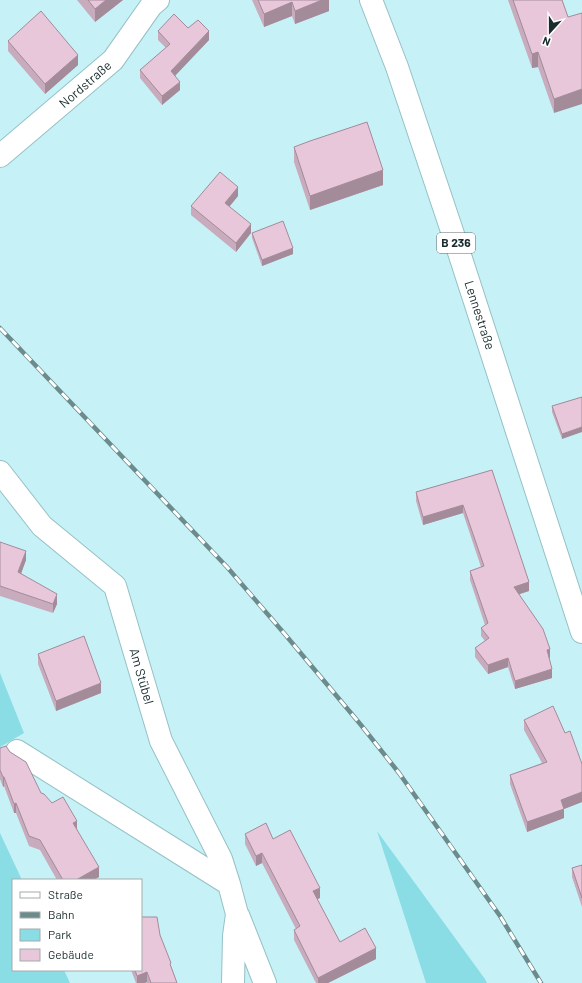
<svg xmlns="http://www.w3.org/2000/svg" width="582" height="983" viewBox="0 0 582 983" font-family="Barlow,sans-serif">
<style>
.green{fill:#8adde5}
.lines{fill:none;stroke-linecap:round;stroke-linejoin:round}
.minor-casing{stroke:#95c1c5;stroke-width:24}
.major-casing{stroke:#95c1c5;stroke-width:24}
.minor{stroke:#fff;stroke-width:22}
.major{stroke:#fff;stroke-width:22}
.rail-casing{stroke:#6c8b8d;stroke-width:4.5}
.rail{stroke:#fff;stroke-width:3;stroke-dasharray:9;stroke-linecap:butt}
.wall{fill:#c8abbc}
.shaded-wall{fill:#a38b99}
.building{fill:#e9c7db;stroke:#a38b99}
.labels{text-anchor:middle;stroke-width:3;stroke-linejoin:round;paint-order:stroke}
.shield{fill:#fff;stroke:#5f6b6c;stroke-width:1}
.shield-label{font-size:12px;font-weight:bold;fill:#1a2c2d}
.street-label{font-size:13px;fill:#1a2c2d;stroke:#fff}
</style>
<rect width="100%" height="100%" fill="#c6f2f7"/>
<path class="green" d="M 0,673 L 24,733 L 0,747 Z
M 377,831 L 485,979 L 487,983 L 426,983 Z
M 0,833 L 22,880 L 13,880 L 13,970 L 64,970 L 70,983 L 0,983 Z"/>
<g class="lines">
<g class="minor-casing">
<path id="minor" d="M 0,156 L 113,60 L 151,6 L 158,0
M 0,472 L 42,526 L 115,586 L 161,741 L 221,859 L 229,884 L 237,914 L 234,936 L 233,983
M 17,751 L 229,884
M 238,915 L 265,983"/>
</g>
<g class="major-casing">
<path id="major" d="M 371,0 L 397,67 L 455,240 L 582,632"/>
</g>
<use href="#minor" class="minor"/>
<use href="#major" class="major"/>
<g class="rail-casing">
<path id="rail" d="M 0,328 L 227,567 L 283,632 L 361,725 L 399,773 L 500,916 L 541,983"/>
</g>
<use href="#rail" class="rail"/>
</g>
<path class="wall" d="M 77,0 L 123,0 L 95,22 Z
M 252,0 L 329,0 L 329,11 L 295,24 L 292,16 L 264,27 Z
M 508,0 L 562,0 L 568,17 L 554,113 L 538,67 L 532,68 Z
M 188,28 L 209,40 L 175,76 L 180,90 L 162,105 L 140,78 L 140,70 L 166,48 L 158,40 L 158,31 Z
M 8,41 L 78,65 L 45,94 L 8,51 Z
M 294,147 L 383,185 L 310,210 L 294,162 Z
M 238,196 L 229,207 L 251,233 L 236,252 L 191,215 L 191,206 Z
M 252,233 L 293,254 L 262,266 L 252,238 Z
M 582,397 L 562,439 L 552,412 L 552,406 Z
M 492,470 L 529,591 L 519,594 L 550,658 L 549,658 L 552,678 L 515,689 L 508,667 L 488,674 L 475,657 L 475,648 L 485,641 L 481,636 L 481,628 L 485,625 L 470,580 L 470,571 L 481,567 L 463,513 L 423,525 L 416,501 L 416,492 Z
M 0,542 L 26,560 L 21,573 L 57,604 L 53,613 L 0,596 Z
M 38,654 L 101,693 L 56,711 L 38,664 Z
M 524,720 L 565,733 L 582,764 L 582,802 L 564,809 L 564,818 L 527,832 L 510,784 L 510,775 L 542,763 L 524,730 Z
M 0,748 L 41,793 L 52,803 L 77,829 L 99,877 L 93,880 L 57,880 L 40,850 L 29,846 L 16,813 L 14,813 L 4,786 L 3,787 L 0,779 Z
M 245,834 L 273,839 L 320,898 L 317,899 L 340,942 L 376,959 L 328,983 L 316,983 L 294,940 L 294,930 L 296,929 L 262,863 L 256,866 L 245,844 Z
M 582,865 L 582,907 L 572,877 L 572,868 Z
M 160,935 L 177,983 L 147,983 L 147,982 L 145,983 L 136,983 L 131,970 L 141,970 Z"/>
<path class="shaded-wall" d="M 106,0 L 123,0 L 95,22 L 95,9 Z
M 322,0 L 329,0 L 329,11 L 295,24 L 295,11 Z
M 292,2 L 292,16 L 264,27 L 264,14 Z
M 209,31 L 209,40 L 171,80 L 171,71 Z
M 538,52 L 538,67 L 532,68 L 532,54 Z
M 78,55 L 78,65 L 45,94 L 45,84 Z
M 180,82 L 180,90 L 162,105 L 162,96 Z
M 582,89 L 582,104 L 554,113 L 554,99 Z
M 383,170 L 383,185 L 310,210 L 310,196 Z
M 238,187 L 238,196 L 225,212 L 225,203 Z
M 251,224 L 251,233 L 236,252 L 236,243 Z
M 293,248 L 293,254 L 262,266 L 262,260 Z
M 582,427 L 582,432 L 562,439 L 562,434 Z
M 463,505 L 463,513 L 423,525 L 423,517 Z
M 26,551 L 26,560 L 18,582 L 18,572 Z
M 529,582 L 529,591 L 514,596 L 514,587 Z
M 57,594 L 57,604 L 53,613 L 53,604 Z
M 550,649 L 550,658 L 547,659 L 547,650 Z
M 508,658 L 508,667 L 488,674 L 488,665 Z
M 552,669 L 552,678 L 515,689 L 515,681 Z
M 101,683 L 101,693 L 56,711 L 56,701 Z
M 3,777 L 4,777 L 4,786 L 3,787 Z
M 582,792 L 582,802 L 564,809 L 564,818 L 527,832 L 527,822 L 561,800 Z
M 16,803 L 16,813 L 14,813 L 14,804 Z
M 77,821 L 77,830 L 73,823 Z
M 262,853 L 262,863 L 256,866 L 256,856 Z
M 99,867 L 99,877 L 93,880 L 76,880 Z
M 320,888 L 320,898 L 313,901 L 313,891 Z
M 376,948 L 376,959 L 328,983 L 318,983 L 318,978 Z
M 147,972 L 147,982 L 145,983 L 137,983 L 137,976 Z"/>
<path class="building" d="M 88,0 L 106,0 L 95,9 Z
M 258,0 L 322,0 L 295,11 L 292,2 L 264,14 Z
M 513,0 L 562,0 L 568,17 L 582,13 L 582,89 L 554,99 L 538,52 L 532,54 Z
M 41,11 L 78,55 L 45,84 L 8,41 Z
M 174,14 L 188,28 L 198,20 L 209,31 L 171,71 L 180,82 L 162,96 L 140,70 L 170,44 L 158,31 Z
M 367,122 L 383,170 L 310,196 L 294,147 L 310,141 Z
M 220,172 L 238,187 L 225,203 L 251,224 L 236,243 L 191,206 Z
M 283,221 L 293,248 L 262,260 L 252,233 Z
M 582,397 L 582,427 L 562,434 L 552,406 Z
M 492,470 L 529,582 L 514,587 L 543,629 L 550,649 L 547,650 L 552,669 L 515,681 L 508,658 L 488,665 L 475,648 L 489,638 L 481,628 L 488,623 L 470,571 L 484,566 L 463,505 L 423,517 L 416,492 Z
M 0,542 L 26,551 L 18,572 L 57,594 L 53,604 L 0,586 Z
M 84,636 L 101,683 L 56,701 L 38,654 Z
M 553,706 L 565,733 L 570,731 L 582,764 L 582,792 L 561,800 L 564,809 L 527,822 L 510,775 L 547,762 L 524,720 Z
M 6,746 L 10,752 L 26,762 L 41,793 L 44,794 L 52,803 L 63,797 L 77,821 L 73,823 L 99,867 L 76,880 L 63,880 L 40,840 L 29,836 L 16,803 L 14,804 L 4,777 L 3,777 L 0,770 L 0,748 Z
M 266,823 L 273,839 L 290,830 L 320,888 L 313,891 L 340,942 L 365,928 L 376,948 L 318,978 L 294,930 L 300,926 L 262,853 L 256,856 L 245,834 Z
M 582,865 L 582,898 L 572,868 Z
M 141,917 L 157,917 L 160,935 L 171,963 L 170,964 L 177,983 L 151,983 L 147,972 L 137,976 L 135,970 L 141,970 Z"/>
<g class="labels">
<rect class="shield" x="437" y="233" width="38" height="20" rx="3"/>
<g class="shield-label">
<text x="456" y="247">B 236</text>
</g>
<g class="street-label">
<text transform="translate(85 84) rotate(-41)" y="5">Nordstraße</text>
<text transform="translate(480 315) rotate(72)" y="5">Lennestraße</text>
<text transform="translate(142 676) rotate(74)" y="5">Am Stübel</text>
</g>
</g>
<rect x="12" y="879" width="130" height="92" fill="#ffffff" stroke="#a3abab"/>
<rect x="20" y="892" width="20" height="6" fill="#ffffff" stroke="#a3abab"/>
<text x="48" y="899" font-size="12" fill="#1a2c2d">Straße</text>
<rect x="20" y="912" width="20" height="6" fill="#6c8b8d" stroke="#a3abab"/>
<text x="48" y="919" font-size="12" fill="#1a2c2d">Bahn</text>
<rect x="20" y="929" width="20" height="12" fill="#8adde5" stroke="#a3abab"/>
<text x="48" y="939" font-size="12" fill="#1a2c2d">Park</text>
<rect x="20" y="949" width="20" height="12" fill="#e9c7db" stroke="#a3abab"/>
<text x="48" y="959" font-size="12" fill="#1a2c2d">Gebäude</text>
<g transform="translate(550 32) rotate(201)" stroke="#ffffff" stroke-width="3" paint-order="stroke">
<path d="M0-3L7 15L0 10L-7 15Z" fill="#1a2c2d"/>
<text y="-6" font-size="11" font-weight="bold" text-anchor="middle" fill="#1a2c2d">N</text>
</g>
</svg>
